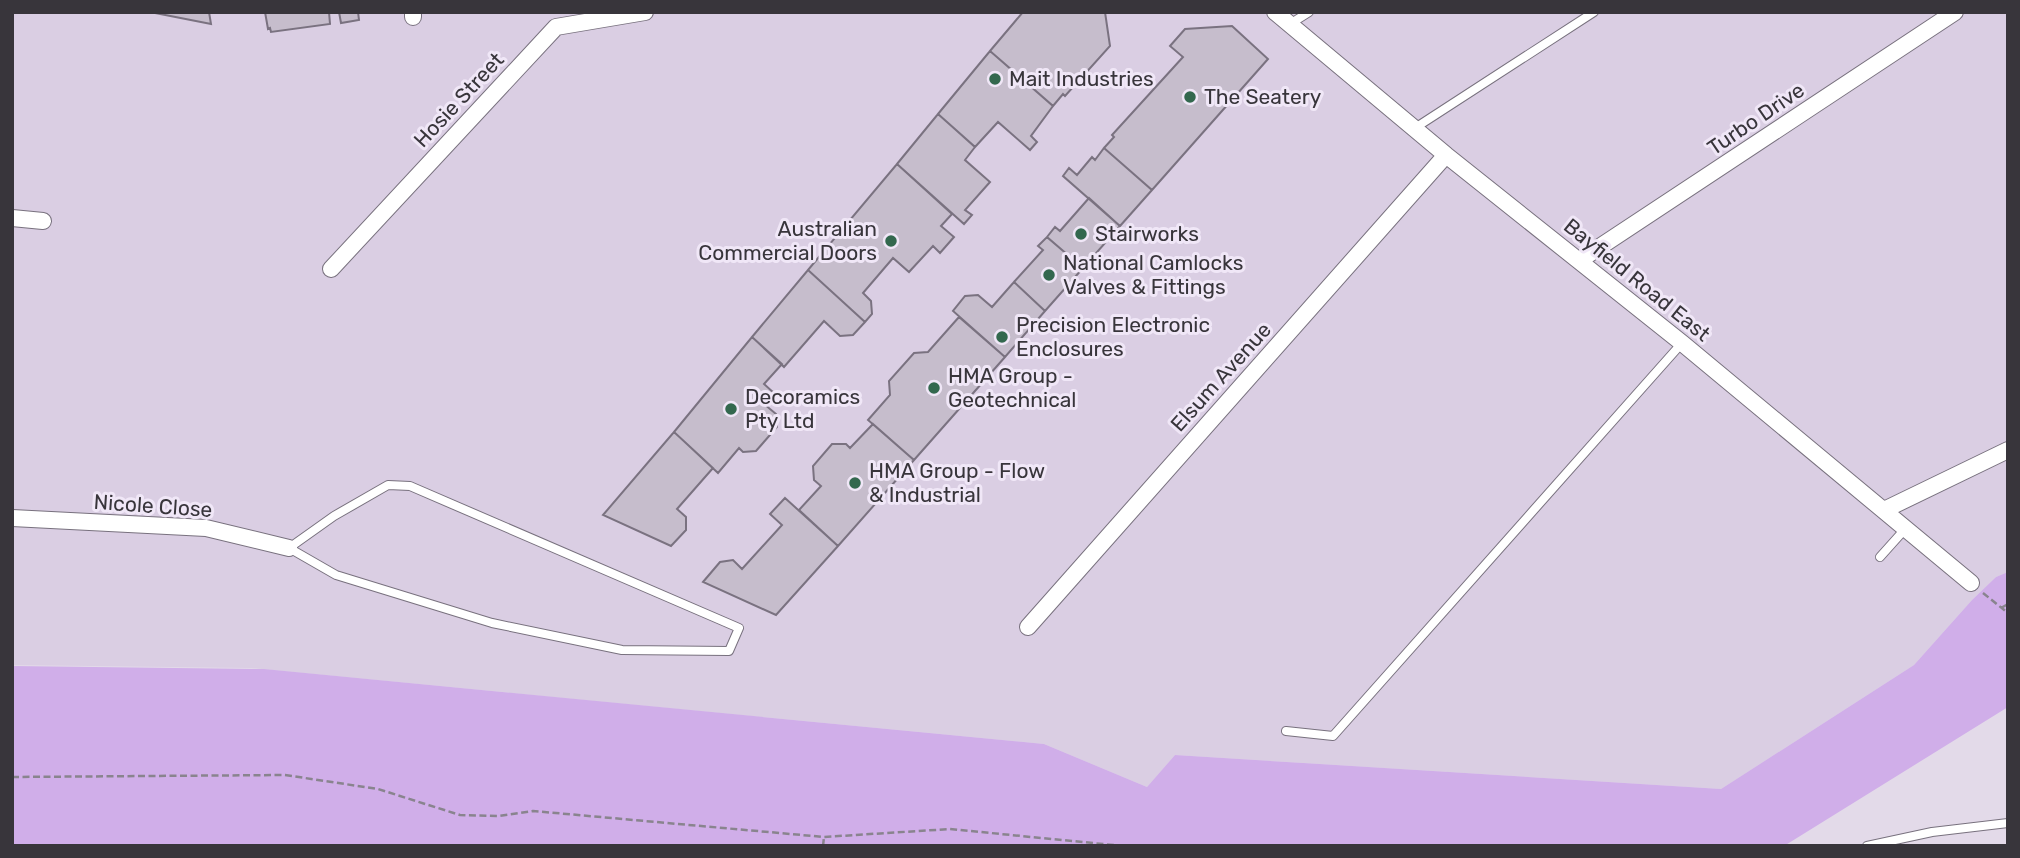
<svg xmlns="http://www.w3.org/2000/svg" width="2020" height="858" viewBox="0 0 2020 858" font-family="Rubik,sans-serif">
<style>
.built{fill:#dacee3}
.green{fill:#d0aee9}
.building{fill:#c6bdcc;stroke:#7a7280;stroke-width:2}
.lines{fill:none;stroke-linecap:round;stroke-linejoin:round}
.lane-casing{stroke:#78717e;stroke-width:10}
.street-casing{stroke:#78717e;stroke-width:18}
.path{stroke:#89848e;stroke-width:2.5;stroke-dasharray:7 3.5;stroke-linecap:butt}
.lane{stroke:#fff;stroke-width:8}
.street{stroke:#fff;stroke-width:16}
.poi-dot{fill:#33684e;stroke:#f0e7f7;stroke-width:2.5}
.labels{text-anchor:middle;stroke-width:6;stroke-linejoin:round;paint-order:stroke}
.poi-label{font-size:21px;fill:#38353b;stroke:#f0e7f7;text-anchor:start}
.street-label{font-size:21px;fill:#38353b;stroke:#f0e7f7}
</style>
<rect width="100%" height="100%" fill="#e3dae9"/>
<path class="built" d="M 12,12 L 2008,12 L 2008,572 L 1996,577 L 1972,600 L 1914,665 L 1721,789 L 1175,755 L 1147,787 L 1044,744 L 251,668 L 12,665 Z"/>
<path class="green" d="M 2008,572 L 2008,707 L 1784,846 L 12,846 L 12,666 L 264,669 L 1044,744 L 1147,787 L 1175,755 L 1721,789 L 1914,665 L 1972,600 L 1996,577 Z"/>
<path class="building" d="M 150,12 L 209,12 L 211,24 Z
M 265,12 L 329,12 L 330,24 L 271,32 L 270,28 L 268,29 Z
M 339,12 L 358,12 L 359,20 L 341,23 Z
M 1023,12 L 1105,12 L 1110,46 L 1065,96 L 1063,94 L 1053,106 L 990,51 Z
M 1232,26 L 1268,59 L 1152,190 L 1104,148 L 1114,137 L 1112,135 L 1183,57 L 1170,46 L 1185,29 Z
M 990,51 L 1053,106 L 1031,136 L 1037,142 L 1030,150 L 998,122 L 975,147 L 938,114 Z
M 938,114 L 975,147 L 965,160 L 990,182 L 965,210 L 972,215 L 964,224 L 897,164 Z
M 1104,148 L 1152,190 L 1120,226 L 1063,176 L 1069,168 L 1077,175 L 1092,157 L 1095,160 Z
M 897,164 L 952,214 L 941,226 L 954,237 L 940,253 L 933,246 L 909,272 L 893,258 L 863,293 L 871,301 L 872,314 L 865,322 L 808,270 Z
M 1089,198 L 1120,226 L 1083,268 L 1047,237 L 1055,227 L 1060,231 Z
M 1047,237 L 1083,268 L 1045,311 L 1014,282 L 1043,250 L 1038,246 Z
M 808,270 L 865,322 L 853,335 L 840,336 L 824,321 L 784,367 L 752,337 Z
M 1014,282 L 1045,311 L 1005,357 L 953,311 L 965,296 L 978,295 L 992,307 Z
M 959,317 L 1005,357 L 914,460 L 868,420 L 890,395 L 889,381 L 914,353 L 928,352 Z
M 752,337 L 782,364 L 764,384 L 774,393 L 764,404 L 776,414 L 777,427 L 756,451 L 743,452 L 739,448 L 718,473 L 674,432 Z
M 873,424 L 914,460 L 838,546 L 799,510 L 821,486 L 814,480 L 813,466 L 832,444 L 846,444 L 850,448 Z
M 674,432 L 713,468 L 677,509 L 686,517 L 686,530 L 671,546 L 603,515 Z
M 785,498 L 838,546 L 776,615 L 703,582 L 720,562 L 733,560 L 742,569 L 782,525 L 770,514 Z"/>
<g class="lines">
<g class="lane-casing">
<path id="lane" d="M 1290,24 L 1309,12
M 1415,128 L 1594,12
M 388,485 L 410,486 L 739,628 L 729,651 L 622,650 L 492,623 L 336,575 L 289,548 L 334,516 Z
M 1880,557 L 1906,528
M 1286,731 L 1333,736 L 1682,343
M 1867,846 L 1932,832 L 2008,823"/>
</g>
<g class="street-casing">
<path id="street" d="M 413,12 L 413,17
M 1275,12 L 1446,155 L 1682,343 L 1971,583
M 12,218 L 43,221
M 1580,260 L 1955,12
M 331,269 L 556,27 L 645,12
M 1884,510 L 2008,450
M 12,518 L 206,528 L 289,548
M 1028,627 L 1446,155"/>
</g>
<path class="path" d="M 1983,593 L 2008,613
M 2001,608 L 2008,604
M 12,777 L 285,775 L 378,789 L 460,815 L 498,816 L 533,811 L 824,837 L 950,829 L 1123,846
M 823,846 L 824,837"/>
<use href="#lane" class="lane"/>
<use href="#street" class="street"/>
</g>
<g class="poi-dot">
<circle cx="995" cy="79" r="7"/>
<circle cx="1190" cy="97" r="7"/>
<circle cx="1081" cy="234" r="7"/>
<circle cx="891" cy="241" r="7"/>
<circle cx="1049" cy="275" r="7"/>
<circle cx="1002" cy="337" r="7"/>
<circle cx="934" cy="388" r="7"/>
<circle cx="731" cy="409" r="7"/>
<circle cx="855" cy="483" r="7"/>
</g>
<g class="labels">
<g class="poi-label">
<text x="1009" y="86">Mait Industries</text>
<text x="1204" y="104">The Seatery</text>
<text x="877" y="236" text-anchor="end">Australian<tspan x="877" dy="24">Commercial Doors</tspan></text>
<text x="1095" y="241">Stairworks</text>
<text x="1063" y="270">National Camlocks<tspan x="1063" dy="24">Valves &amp; Fittings</tspan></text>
<text x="1016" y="332">Precision Electronic<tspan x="1016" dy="24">Enclosures</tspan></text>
<text x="948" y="383">HMA Group -<tspan x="948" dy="24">Geotechnical</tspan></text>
<text x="745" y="404">Decoramics<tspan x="745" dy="24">Pty Ltd</tspan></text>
<text x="869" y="478">HMA Group - Flow<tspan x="869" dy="24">&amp; Industrial</tspan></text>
</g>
<g class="street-label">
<text transform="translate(459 100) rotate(-47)" y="7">Hosie Street</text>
<text transform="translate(1756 119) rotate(-34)" y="7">Turbo Drive</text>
<text transform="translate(1637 280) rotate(39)" y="7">Bayfield Road East</text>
<text transform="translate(1221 377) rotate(-48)" y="7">Elsum Avenue</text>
<text transform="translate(153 506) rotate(4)" y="7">Nicole Close</text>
</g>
</g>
<rect width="2020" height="858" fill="none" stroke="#38353b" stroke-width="28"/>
</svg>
